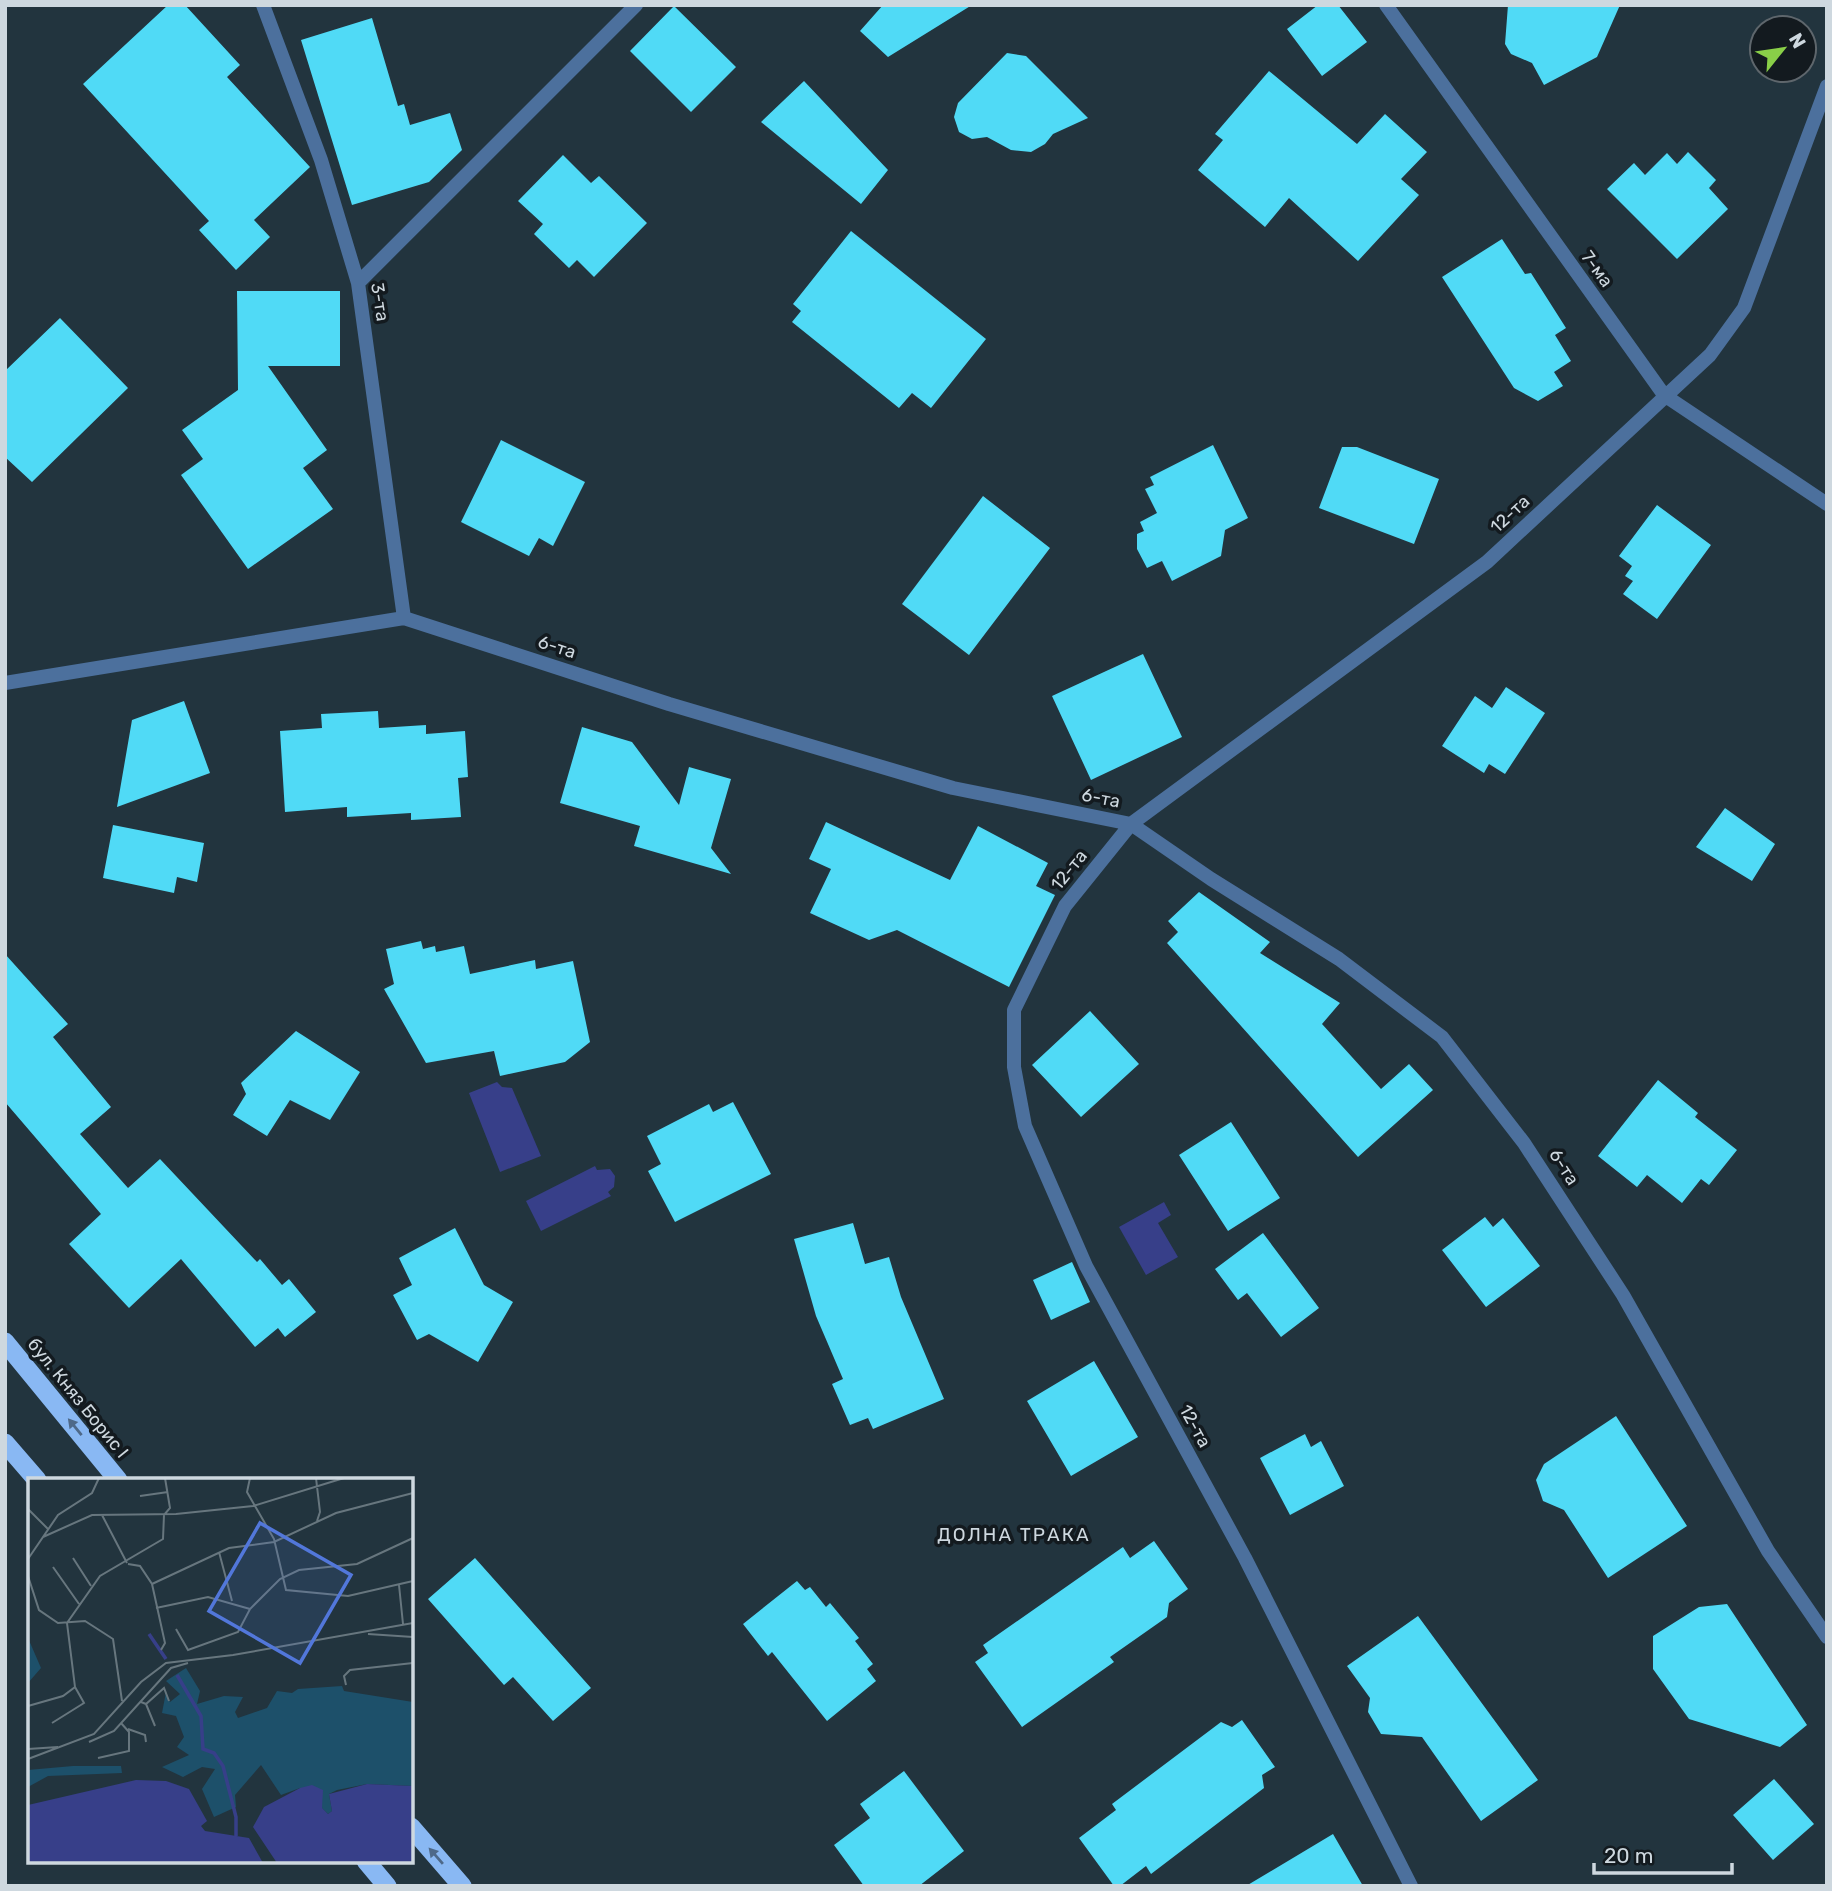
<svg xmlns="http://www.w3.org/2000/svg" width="1832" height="1891" viewBox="0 0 1832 1891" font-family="Rubik,sans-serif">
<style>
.water{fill:#373f89}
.building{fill:#50daf6}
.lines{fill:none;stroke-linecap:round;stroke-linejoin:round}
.minor{stroke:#4c709d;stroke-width:14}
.trunk{stroke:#89b8f3;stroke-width:19}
.oneway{fill:#4e6989}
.labels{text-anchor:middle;stroke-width:7;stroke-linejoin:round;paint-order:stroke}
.street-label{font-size:18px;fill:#ced8df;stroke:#131a1f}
.neighbourhood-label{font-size:19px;letter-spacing:2px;fill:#ced8df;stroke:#131a1f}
.inset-river{fill:none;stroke:#373f89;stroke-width:3.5}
.inset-road{fill:none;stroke:#67767e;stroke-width:2}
.view{fill:#5277da;fill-opacity:0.15;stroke:#5277da;stroke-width:3.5}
.inset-edge{fill:none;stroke:#ced8df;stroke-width:3.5}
</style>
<rect width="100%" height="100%" fill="#22343e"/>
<path class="water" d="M 497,1082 L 502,1087 L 512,1088 L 541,1156 L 500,1172 L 469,1093 Z
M 595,1166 L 597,1170 L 610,1169 L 615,1176 L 614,1187 L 608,1192 L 611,1196 L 541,1231 L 526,1201 Z
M 1164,1202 L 1171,1215 L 1158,1223 L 1178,1257 L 1146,1275 L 1119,1227 Z"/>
<path class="building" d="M 168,5 L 185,5 L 240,65 L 227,77 L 310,167 L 254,220 L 270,237 L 236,270 L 199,230 L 209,221 L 83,84 Z
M 883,5 L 972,5 L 888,57 L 860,31 Z
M 1318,5 L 1338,5 L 1367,42 L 1322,76 L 1287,29 Z
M 1508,5 L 1620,5 L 1597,57 L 1544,85 L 1532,63 L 1511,54 L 1505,44 Z
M 674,6 L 736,67 L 691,112 L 630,51 Z
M 372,18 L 398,106 L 404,104 L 410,125 L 450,113 L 462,150 L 429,182 L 352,205 L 301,40 Z
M 1007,53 L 1026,56 L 1088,118 L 1053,134 L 1045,144 L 1031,152 L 1011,150 L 987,137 L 972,139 L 959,132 L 954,117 L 958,103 Z
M 1269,71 L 1357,144 L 1385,114 L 1427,152 L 1401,179 L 1419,195 L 1358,261 L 1289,198 L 1265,227 L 1198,170 L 1223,140 L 1215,134 Z
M 804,81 L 888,170 L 861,204 L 761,122 Z
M 1688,152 L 1716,180 L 1709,188 L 1728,209 L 1677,259 L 1607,189 L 1634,163 L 1645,175 L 1667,153 L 1677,164 Z
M 563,155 L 591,183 L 599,176 L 647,223 L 594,277 L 577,260 L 569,268 L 534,234 L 543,224 L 518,201 Z
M 851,231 L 986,339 L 931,408 L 912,393 L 899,408 L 792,322 L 801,311 L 793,304 Z
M 1502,239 L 1525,274 L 1531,273 L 1566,328 L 1555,335 L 1571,361 L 1554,372 L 1563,386 L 1538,401 L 1514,388 L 1442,277 Z
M 237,291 L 340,291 L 340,366 L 268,366 L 327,450 L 303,468 L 333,509 L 248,569 L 181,475 L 203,459 L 182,430 L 238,390 Z
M 60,318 L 128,388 L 32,482 L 5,457 L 5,371 Z
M 501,440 L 585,482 L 553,546 L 539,538 L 529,556 L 461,522 Z
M 1213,445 L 1248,518 L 1225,530 L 1221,556 L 1172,581 L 1162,561 L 1147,568 L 1137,549 L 1137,534 L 1144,531 L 1140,522 L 1157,513 L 1145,489 L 1154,485 L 1150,477 Z
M 1342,447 L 1357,447 L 1439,479 L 1414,544 L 1319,508 Z
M 983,496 L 1050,548 L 969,655 L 902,604 Z
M 1657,505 L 1711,545 L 1657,619 L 1623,594 L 1633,581 L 1625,576 L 1632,566 L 1619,556 Z
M 1143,654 L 1182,737 L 1091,780 L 1052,696 Z
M 1506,687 L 1545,713 L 1505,774 L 1489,764 L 1484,773 L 1442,746 L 1475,696 L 1492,708 Z
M 184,701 L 210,773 L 117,807 L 132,720 Z
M 378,711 L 379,728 L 426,725 L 426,734 L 465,731 L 468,777 L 458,778 L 461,817 L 411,820 L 411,813 L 347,817 L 347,807 L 285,812 L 280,731 L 322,728 L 321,714 Z
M 582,727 L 632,742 L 679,805 L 689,767 L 731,779 L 711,848 L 731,874 L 634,846 L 640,826 L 560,803 Z
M 1725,808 L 1775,844 L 1752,881 L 1696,847 Z
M 826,822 L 950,880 L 978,826 L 1048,863 L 1036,886 L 1055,895 L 1009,987 L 897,930 L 869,940 L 810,913 L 831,869 L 809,859 Z
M 113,825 L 204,843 L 197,882 L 177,877 L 174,893 L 103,878 Z
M 1199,892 L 1270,942 L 1260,953 L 1340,1003 L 1322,1024 L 1381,1089 L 1409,1064 L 1433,1090 L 1358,1157 L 1167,943 L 1178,932 L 1168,921 Z
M 421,941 L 423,949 L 435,946 L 436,952 L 464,946 L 470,974 L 535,960 L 536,969 L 573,961 L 590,1042 L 565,1062 L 500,1076 L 494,1051 L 426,1063 L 384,989 L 394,984 L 386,949 Z
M 5,954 L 68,1024 L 53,1037 L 111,1107 L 80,1134 L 128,1188 L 160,1159 L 257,1262 L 260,1259 L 282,1285 L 289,1279 L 316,1312 L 285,1337 L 278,1328 L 255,1347 L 181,1259 L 129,1308 L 69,1244 L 101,1214 L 5,1102 Z
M 1090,1011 L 1139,1064 L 1081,1117 L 1032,1065 Z
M 296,1031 L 360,1072 L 330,1120 L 290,1100 L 267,1136 L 233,1115 L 246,1094 L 241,1083 Z
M 1658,1080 L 1698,1113 L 1695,1117 L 1737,1150 L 1709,1185 L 1701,1179 L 1682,1203 L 1647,1175 L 1637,1187 L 1598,1156 Z
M 733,1102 L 771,1174 L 675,1222 L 648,1171 L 661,1164 L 647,1136 L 709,1104 L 713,1112 Z
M 1231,1122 L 1280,1198 L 1228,1231 L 1179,1155 Z
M 1485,1217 L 1493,1227 L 1503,1218 L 1540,1266 L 1486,1307 L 1442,1250 Z
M 853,1223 L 865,1264 L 889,1257 L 901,1297 L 944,1399 L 873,1429 L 868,1418 L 850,1425 L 832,1384 L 843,1379 L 816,1316 L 794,1239 Z
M 455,1228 L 484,1285 L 513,1302 L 478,1362 L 429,1334 L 417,1340 L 393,1295 L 412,1285 L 399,1258 Z
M 1263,1233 L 1319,1308 L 1281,1337 L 1247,1293 L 1238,1300 L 1215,1269 Z
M 1072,1262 L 1090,1302 L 1051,1320 L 1033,1280 Z
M 1094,1361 L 1138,1437 L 1071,1476 L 1027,1401 Z
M 1616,1416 L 1687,1526 L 1608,1578 L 1564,1510 L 1543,1501 L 1536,1480 L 1544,1464 Z
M 1305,1434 L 1311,1447 L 1321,1441 L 1344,1486 L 1290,1515 L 1260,1458 Z
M 1154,1541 L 1188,1589 L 1169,1603 L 1167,1617 L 1110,1657 L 1114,1662 L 1022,1727 L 975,1662 L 988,1653 L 983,1645 L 1123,1547 L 1130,1558 Z
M 475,1558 L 591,1688 L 553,1721 L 513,1677 L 504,1685 L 428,1599 Z
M 797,1581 L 805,1590 L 810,1587 L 826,1607 L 830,1603 L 859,1638 L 855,1641 L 873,1664 L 867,1669 L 876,1681 L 827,1721 L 772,1652 L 768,1656 L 743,1624 Z
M 1727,1604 L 1807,1725 L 1780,1747 L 1689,1719 L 1653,1669 L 1653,1636 L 1699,1607 Z
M 1418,1616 L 1538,1780 L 1481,1821 L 1422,1737 L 1381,1734 L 1368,1712 L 1370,1698 L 1347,1666 Z
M 1242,1720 L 1275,1767 L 1262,1775 L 1264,1788 L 1151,1874 L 1146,1866 L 1120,1886 L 1114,1886 L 1079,1838 L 1116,1810 L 1112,1804 L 1221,1722 L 1232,1727 Z
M 904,1771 L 964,1851 L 919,1886 L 864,1886 L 834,1845 L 870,1818 L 860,1804 Z
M 1774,1779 L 1814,1824 L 1773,1860 L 1733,1815 Z
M 1333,1834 L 1363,1886 L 1246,1886 Z"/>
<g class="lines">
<path class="minor" d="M 263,5 L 321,160 L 358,283 L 404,618
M 1386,5 L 1664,395 L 1827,504
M 358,283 L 636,5
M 5,683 L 404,618 L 669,704 L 953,788 L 1131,824 L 1211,879 L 1339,959 L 1442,1037 L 1524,1143 L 1623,1295 L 1768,1551 L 1827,1637
M 1411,1886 L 1245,1558 L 1086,1266 L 1025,1126 L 1014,1067 L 1014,1010 L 1065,906 L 1131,824 L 1487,562 L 1710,355 L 1744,308 L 1827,86"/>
<path class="trunk" d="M 5,1342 L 118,1480
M 5,1443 L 37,1480
M 411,1827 L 462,1886
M 366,1861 L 387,1886"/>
</g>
<defs><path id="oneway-solid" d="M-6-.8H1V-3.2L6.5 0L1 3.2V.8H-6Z" transform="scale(1.75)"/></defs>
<g class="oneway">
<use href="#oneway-solid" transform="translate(75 1427) rotate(-129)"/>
<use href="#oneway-solid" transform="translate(436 1856) rotate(-131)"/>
</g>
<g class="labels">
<g class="street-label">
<text transform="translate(1597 269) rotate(54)" y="6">7-ма</text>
<text transform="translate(380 302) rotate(81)" y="6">3-та</text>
<text transform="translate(1510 514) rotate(-43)" y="6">12-та</text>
<text transform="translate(557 647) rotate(18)" y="6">6-та</text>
<text transform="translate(1101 798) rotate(11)" y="6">6-та</text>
<text transform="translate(1069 870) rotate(-51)" y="6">12-та</text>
<text transform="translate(1564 1167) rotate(57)" y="6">6-та</text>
<text transform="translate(78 1398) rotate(51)" y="6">бул. Княз Борис I</text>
<text transform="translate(1195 1426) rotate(61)" y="6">12-та</text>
</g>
<g class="neighbourhood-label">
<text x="1014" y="1541">ДОЛНА ТРАКА</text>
</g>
</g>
<g transform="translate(28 1478)">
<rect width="385" height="385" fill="#22343e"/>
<path d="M 0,160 L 13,190 L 0,205 ZM 158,190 L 172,213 L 169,226 L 196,218 L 215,219 L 207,234 L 210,240 L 239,230 L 249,213 L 264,215 L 270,211 L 314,208 L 316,213 L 385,224 L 385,308 L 339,306 L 309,312 L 301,316 L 304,333 L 300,336 L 272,310 L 253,317 L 233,287 L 207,317 L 208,329 L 186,339 L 174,311 L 187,291 L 174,289 L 155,299 L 134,289 L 161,277 L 149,269 L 156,259 L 148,238 L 134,235 L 138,214 L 142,224 L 152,216 L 138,203 ZM 45,288 L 93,288 L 94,295 L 20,298 L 0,309 L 0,292 Z" fill="#1d506a"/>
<path d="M 108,302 L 138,303 L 161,311 L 179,343 L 173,348 L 177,353 L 221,360 L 235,385 L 0,385 L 0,327 ZM 339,306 L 385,308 L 385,385 L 249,385 L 225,349 L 236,329 L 272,310 L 284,307 L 295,312 L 294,330 L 300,336 L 304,333 L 301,316 Z" fill="#373f89"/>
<path class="inset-river" d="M 121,156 L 138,181M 149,197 L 173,238 L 175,271 L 186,275 L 195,288 L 208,339 L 208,358"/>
<path class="inset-road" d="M 222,0 L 219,14 L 246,61 L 258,112 L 320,118 L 385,103M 288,0 L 292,34 L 289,43M 112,18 L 140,14M 0,31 L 20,51M 74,37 L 99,85M 15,59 L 64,37 L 148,36 L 225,28 L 316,0M 191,74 L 204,123M 45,80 L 63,108M 0,81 L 30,37 L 64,15 L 71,0M 100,86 L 112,88 L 124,106 L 137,165 L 133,172M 25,89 L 51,126M 0,98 L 11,132 L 30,145 L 57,143 L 85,161 L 94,223M 124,106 L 201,70 L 246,64 L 308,35 L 385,15M 371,107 L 375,146M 128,130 L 180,119 L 222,131M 148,151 L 160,172 L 210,154 L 222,131 L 252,101 L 271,92 L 329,86 L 385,60M 340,156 L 385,159M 318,207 L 316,198 L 322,192 L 385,185M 113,224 L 118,226 L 136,210 L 141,223M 118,226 L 127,248M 0,228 L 35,218 L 47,209 L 39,145 L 72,98 L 135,61 L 136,37 L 142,30 L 137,0M 24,245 L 56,225 L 47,209M 100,251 L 117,257 L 118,264M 61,264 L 86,253 L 143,190 L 160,185M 0,271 L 30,269M 70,280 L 101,273 L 101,254 L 93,245M 0,281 L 66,256 L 113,204 L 138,185 L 205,177 L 385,145"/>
<path class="view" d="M 232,45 L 323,97 L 272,185 L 181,133 Z"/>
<rect width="385" height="385" class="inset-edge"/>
</g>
<rect width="1832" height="1891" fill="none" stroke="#ced8df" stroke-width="14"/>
<g transform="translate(1783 49) rotate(60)"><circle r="33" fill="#131a1f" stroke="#5e666c" stroke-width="2"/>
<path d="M0-5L12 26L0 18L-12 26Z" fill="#89cf48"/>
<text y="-10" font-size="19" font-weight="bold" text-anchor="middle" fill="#ced8df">N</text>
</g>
<path d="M1594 1863v10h138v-10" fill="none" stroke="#ced8df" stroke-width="3.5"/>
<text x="1604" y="1863" font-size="21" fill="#ced8df" stroke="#131a1f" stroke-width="5" paint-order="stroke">20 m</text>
</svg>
